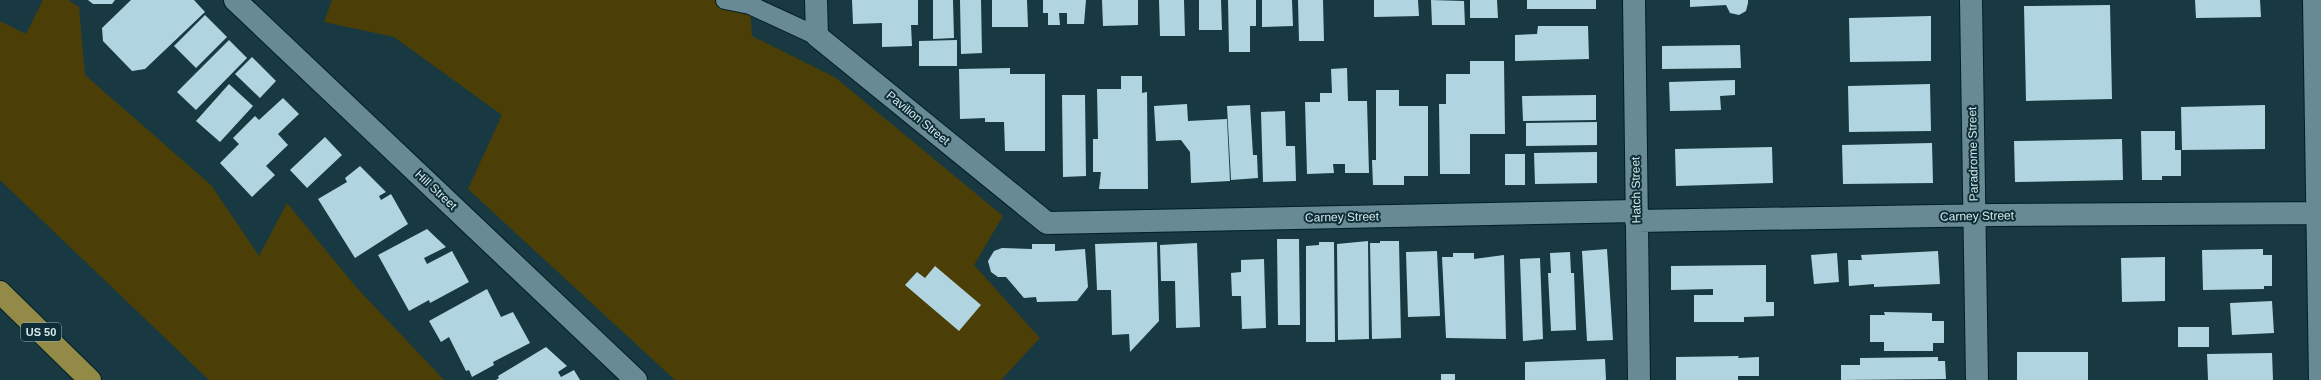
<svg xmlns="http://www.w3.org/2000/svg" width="2321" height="380" viewBox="0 0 2321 380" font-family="Arial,sans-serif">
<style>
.green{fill:#4b3f07}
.building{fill:#b1d5e0}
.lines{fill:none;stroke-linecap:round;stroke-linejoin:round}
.service-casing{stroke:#001f28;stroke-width:20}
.minor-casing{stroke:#001f28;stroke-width:24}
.trunk-casing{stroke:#001f28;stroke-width:24}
.service{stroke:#688a94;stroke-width:18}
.minor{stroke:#688a94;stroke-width:22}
.trunk{stroke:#928a46;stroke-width:22}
.labels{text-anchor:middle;stroke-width:4;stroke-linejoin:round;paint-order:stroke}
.shield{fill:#0d2e37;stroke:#9ab0b6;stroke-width:1}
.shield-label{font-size:11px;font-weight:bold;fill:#d6e8ed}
.street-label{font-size:12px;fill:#d6e8ed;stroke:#0d2e37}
</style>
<rect width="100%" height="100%" fill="#183941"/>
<path class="green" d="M 43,0 L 68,0 L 79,7 L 85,75 L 211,185 L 259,256 L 287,203 L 356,287 L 444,380 L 209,380 L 0,180 L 0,21 L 26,34 Z
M 332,0 L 725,0 L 750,5 L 752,36 L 836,78 L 1003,216 L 974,265 L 1040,338 L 1001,380 L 675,380 L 468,189 L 502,115 L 394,37 L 324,22 Z"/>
<path class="building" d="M 88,0 L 115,0 L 112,4 L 93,4 Z
M 131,0 L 194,0 L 205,12 L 145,69 L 132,71 L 103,41 L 102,28 Z
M 852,0 L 918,0 L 918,25 L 911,25 L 912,46 L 882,47 L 882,23 L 853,24 Z
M 933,0 L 953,0 L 954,38 L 933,39 Z
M 960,0 L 981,0 L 982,53 L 961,54 Z
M 992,0 L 1027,0 L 1028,27 L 992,27 Z
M 1043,0 L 1086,0 L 1084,24 L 1067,24 L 1067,13 L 1059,13 L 1060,25 L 1048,25 L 1048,13 L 1043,13 Z
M 1102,0 L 1138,0 L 1138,25 L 1103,26 Z
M 1159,0 L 1184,0 L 1185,36 L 1160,36 Z
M 1199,0 L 1221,0 L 1222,30 L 1199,30 Z
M 1228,0 L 1256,0 L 1256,26 L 1250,26 L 1250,52 L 1229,52 Z
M 1262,0 L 1292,0 L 1293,26 L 1262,27 Z
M 1298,0 L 1323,0 L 1324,41 L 1299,41 Z
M 1374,0 L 1418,0 L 1419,16 L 1374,17 Z
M 1431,0 L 1464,1 L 1465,25 L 1432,25 Z
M 1470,0 L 1497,0 L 1498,18 L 1470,18 Z
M 1527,0 L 1596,0 L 1596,9 L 1527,9 Z
M 1690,0 L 1748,0 L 1748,3 L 1746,11 L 1739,15 L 1730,13 L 1726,5 L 1690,7 Z
M 2195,0 L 2260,0 L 2261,17 L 2196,18 Z
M 2110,5 L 2112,99 L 2026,101 L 2024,6 Z
M 205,15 L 227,37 L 196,68 L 174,46 Z
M 1931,16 L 1931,61 L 1850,62 L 1849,18 Z
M 1538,26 L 1588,26 L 1589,59 L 1515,61 L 1515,35 L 1537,34 Z
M 229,40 L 247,58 L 196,110 L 177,92 Z
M 957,40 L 957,66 L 919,66 L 919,41 Z
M 1740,45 L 1741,68 L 1662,69 L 1662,46 Z
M 252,57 L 276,81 L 260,98 L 235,74 Z
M 1470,61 L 1504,61 L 1505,134 L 1470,134 L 1470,174 L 1440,174 L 1439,104 L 1446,104 L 1446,74 L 1470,74 Z
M 1010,68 L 1010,74 L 1045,74 L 1045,151 L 1005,151 L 1004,122 L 985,122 L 985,118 L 960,119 L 959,69 Z
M 1347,68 L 1348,101 L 1367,101 L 1369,173 L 1345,173 L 1345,164 L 1333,164 L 1334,173 L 1307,174 L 1305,102 L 1320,102 L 1320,93 L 1332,93 L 1331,69 Z
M 1121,76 L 1142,76 L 1142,93 L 1147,92 L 1148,189 L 1099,189 L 1101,172 L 1093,172 L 1093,139 L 1098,139 L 1097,89 L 1121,89 Z
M 1735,80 L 1735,95 L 1720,96 L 1721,110 L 1670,111 L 1669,82 Z
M 229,84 L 253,106 L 220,142 L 196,121 Z
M 1930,84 L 1931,131 L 1849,132 L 1848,86 Z
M 1376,90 L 1399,90 L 1399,106 L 1428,106 L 1428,176 L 1404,176 L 1404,185 L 1373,185 L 1372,160 L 1376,160 Z
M 1062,95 L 1085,95 L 1086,176 L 1063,177 Z
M 1596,95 L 1596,120 L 1523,121 L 1522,96 Z
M 283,98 L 299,114 L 278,134 L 288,145 L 266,166 L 275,175 L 252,197 L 220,163 L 239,144 L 233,138 L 255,116 L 259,120 Z
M 1187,104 L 1188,121 L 1227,119 L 1230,181 L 1191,183 L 1190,152 L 1181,140 L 1156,141 L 1154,106 Z
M 1250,105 L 1253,155 L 1257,155 L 1258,178 L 1231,180 L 1227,106 Z
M 2265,105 L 2265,149 L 2182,150 L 2181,107 Z
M 1285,111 L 1286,146 L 1295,146 L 1296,181 L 1263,182 L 1261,112 Z
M 1597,122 L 1597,145 L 1526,146 L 1526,123 Z
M 2141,131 L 2175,131 L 2175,150 L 2181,150 L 2181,176 L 2162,176 L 2162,180 L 2142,180 Z
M 325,137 L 342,155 L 307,188 L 290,170 Z
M 2122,139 L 2123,180 L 2015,182 L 2014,141 Z
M 1932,143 L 1933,183 L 1843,184 L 1842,145 Z
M 1772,147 L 1773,183 L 1676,186 L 1675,149 Z
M 1597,152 L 1597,183 L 1535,184 L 1534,153 Z
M 1505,154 L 1525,154 L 1525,185 L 1505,185 Z
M 360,166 L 386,192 L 379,196 L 381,200 L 391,194 L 408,224 L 355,258 L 318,199 L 347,182 L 345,178 Z
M 427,229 L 446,247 L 424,258 L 427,264 L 452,251 L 469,282 L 430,303 L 429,300 L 409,311 L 378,255 Z
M 1277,239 L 1299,239 L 1300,325 L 1278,325 Z
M 1368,241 L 1369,339 L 1338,340 L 1337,244 Z
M 1380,241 L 1399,241 L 1401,338 L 1372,339 L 1370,243 L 1380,243 Z
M 1157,242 L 1159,321 L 1130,352 L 1129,334 L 1112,335 L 1111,290 L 1097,290 L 1095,244 Z
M 1319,242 L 1334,242 L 1335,342 L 1306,342 L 1306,246 L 1319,245 Z
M 1197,243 L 1200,327 L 1176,328 L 1175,281 L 1161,281 L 1160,245 Z
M 1032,244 L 1055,244 L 1055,251 L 1085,249 L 1088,287 L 1077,301 L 1037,302 L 1036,297 L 1024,298 L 1006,277 L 998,277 L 991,272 L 988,261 L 994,251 L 1002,248 L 1032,249 Z
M 1607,249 L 1613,340 L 1587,341 L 1582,251 Z
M 2263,249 L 2263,255 L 2272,255 L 2272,286 L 2264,286 L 2264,289 L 2203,290 L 2202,250 Z
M 1437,251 L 1440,316 L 1408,317 L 1406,252 Z
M 1938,251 L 1940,284 L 1874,287 L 1874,284 L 1849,286 L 1848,260 L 1862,260 L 1861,255 Z
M 1570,252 L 1571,273 L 1574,273 L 1576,330 L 1551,331 L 1548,273 L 1551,273 L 1550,253 Z
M 1453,253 L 1474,253 L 1474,259 L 1504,255 L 1506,339 L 1446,338 L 1442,257 L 1453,257 Z
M 1837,253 L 1839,282 L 1814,284 L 1811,255 Z
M 2165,257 L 2165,301 L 2122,302 L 2121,258 Z
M 1540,258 L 1543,339 L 1523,341 L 1520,259 Z
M 1264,259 L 1266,328 L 1242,329 L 1241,296 L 1232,296 L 1231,273 L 1241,272 L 1241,260 Z
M 1766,265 L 1766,302 L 1774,302 L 1774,316 L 1744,317 L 1744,322 L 1694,322 L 1694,295 L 1713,295 L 1713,289 L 1671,290 L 1671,266 Z
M 935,266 L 981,305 L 959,331 L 905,285 L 917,272 L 925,278 Z
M 487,289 L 501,317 L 513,312 L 530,343 L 493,362 L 494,365 L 472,377 L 469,370 L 466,371 L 449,337 L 441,342 L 429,321 Z
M 2272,301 L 2274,333 L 2232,335 L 2230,303 Z
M 1884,312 L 1932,313 L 1932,321 L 1944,321 L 1944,343 L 1933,343 L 1933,351 L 1884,351 L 1884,342 L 1870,342 L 1870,315 L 1885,315 Z
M 2178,327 L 2209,327 L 2209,347 L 2178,347 Z
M 546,347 L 567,366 L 558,372 L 561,377 L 574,370 L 580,380 L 496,380 L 499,378 L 498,376 Z
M 2017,352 L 2088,352 L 2088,380 L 2017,380 Z
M 2272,353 L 2273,380 L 2208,380 L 2207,354 Z
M 1739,356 L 1738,358 L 1759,357 L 1759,376 L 1738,376 L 1738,380 L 1676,380 L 1676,357 Z
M 1938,357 L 1938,361 L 1945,361 L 1946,379 L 1841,380 L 1841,365 L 1860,365 L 1860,358 Z
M 1605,359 L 1606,380 L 1525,380 L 1525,362 Z
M 1441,374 L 1455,374 L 1455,380 L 1441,380 Z"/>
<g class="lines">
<g class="service-casing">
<path id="service" d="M 725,0 L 750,5 L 817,36"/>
</g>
<g class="minor-casing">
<path id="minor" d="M 235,0 L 636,380
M 816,0 L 817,36 L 1047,223 L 1636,211
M 1634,0 L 1639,380
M 1971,0 L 1977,380
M 2314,0 L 2320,380
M 1636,221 L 1995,215 L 2317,213"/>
</g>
<g class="trunk-casing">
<path id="trunk" d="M 0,292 L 90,380"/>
</g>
<use href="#service" class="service"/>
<use href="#minor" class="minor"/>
<use href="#trunk" class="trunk"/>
</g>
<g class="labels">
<rect class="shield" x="21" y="323" width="40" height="18" rx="3"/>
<g class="shield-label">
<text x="41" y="336">US 50</text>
</g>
<g class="street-label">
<text transform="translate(918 118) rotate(39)" y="4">Pavilion Street</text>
<text transform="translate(1973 154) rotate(-91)" y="4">Paradrome Street</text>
<text transform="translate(436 190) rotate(43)" y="4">Hill Street</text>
<text transform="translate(1636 190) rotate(-91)" y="4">Hatch Street</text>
<text transform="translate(1977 216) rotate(-1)" y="4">Carney Street</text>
<text transform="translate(1342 217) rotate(-1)" y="4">Carney Street</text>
</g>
</g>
</svg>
